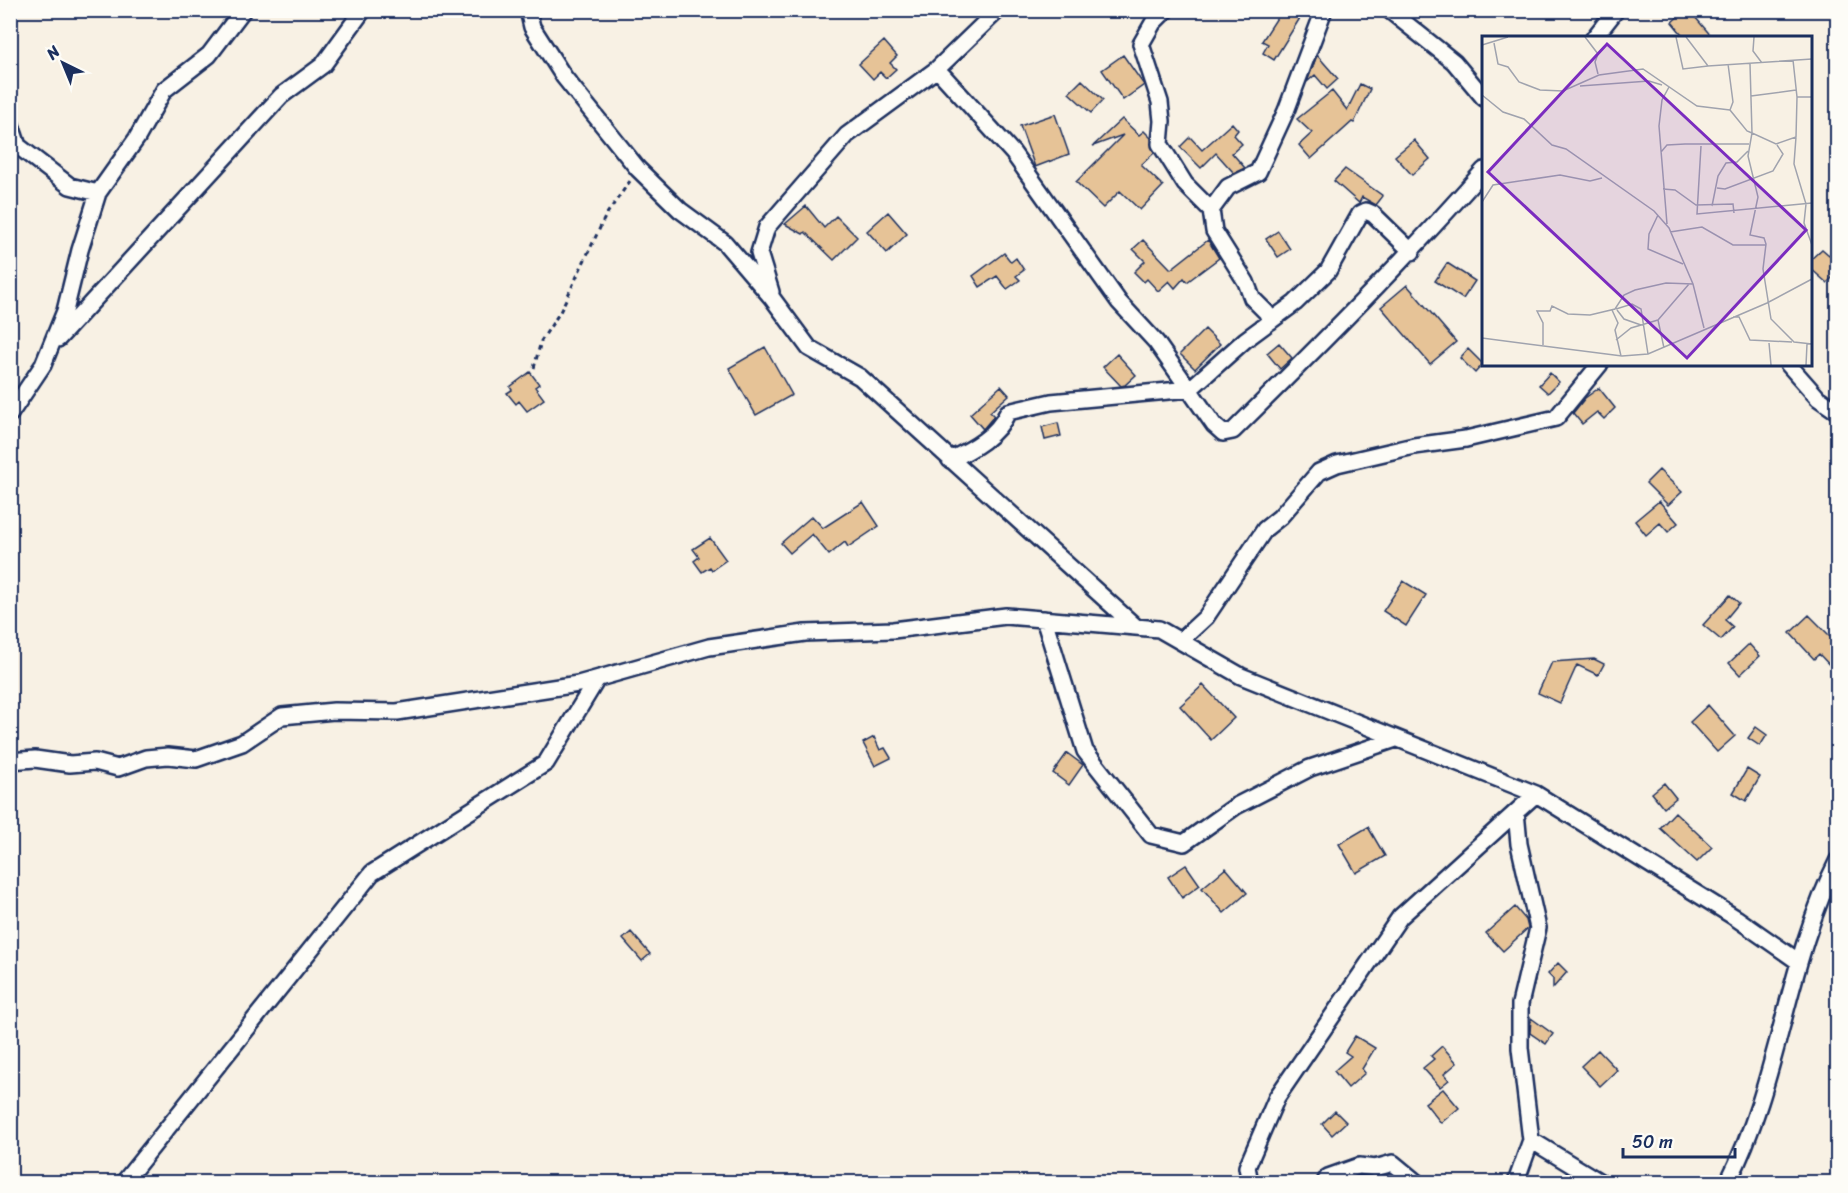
<svg xmlns="http://www.w3.org/2000/svg" width="1848" height="1193" viewBox="0 0 1848 1193" font-family="Sriracha,sans-serif">
<style>
.building{fill:#e6c397;stroke:#1b2f5e;stroke-width:1.5}
.lines{fill:none;stroke-linecap:round;stroke-linejoin:round}
.minor-casing{stroke:#1b2f5e;stroke-width:20}
.path{stroke:#1b2f5e;stroke-width:3;stroke-dasharray:4.5 4.5;stroke-linecap:butt}
.minor{stroke:#fdfcf7;stroke-width:15}
.inset-road{fill:none;stroke:#a0a3ae;stroke-width:1.5}
.view{fill:#7b2cbf;fill-opacity:0.15;stroke:#7b2cbf;stroke-width:3}
.inset-edge{fill:none;stroke:#1b2f5e;stroke-width:3}
</style>
<rect width="100%" height="100%" fill="#f8f1e4"/>
<filter id="ink" filterUnits="userSpaceOnUse"><feTurbulence type="fractalNoise" baseFrequency=".0167" numOctaves="2"/><feDisplacementMap in="SourceGraphic" scale="12" xChannelSelector="R" yChannelSelector="G"/><feConvolveMatrix kernelMatrix="1 2 1 2 8 2 1 2 1" color-interpolation-filters="sRGB"/></filter>
<g filter="url(#ink)">
<path class="building" d="M 1282,10 L 1305,10 L 1274,60 L 1263,53 L 1268,44 L 1262,41 Z
M 1685,10 L 1689,10 L 1713,38 L 1685,38 L 1672,22 Z
M 884,41 L 897,56 L 890,63 L 896,69 L 886,78 L 880,72 L 873,79 L 859,64 Z
M 1123,55 L 1144,85 L 1123,100 L 1102,70 Z
M 1317,55 L 1338,79 L 1327,89 L 1315,75 L 1307,82 Z
M 1082,80 L 1103,100 L 1091,113 L 1069,93 Z
M 1360,84 L 1370,89 L 1354,123 L 1352,122 L 1311,159 L 1299,145 L 1312,133 L 1297,119 L 1332,91 L 1347,110 Z
M 1055,114 L 1069,154 L 1035,167 L 1020,126 Z
M 1122,119 L 1139,135 L 1144,131 L 1151,138 L 1154,153 L 1141,165 L 1163,186 L 1140,210 L 1120,191 L 1103,208 L 1076,182 L 1123,135 L 1093,146 Z
M 1232,123 L 1238,130 L 1234,135 L 1242,144 L 1232,153 L 1245,168 L 1234,173 L 1216,153 L 1201,168 L 1180,147 L 1190,137 L 1202,150 Z
M 1414,140 L 1430,159 L 1412,175 L 1395,156 Z
M 1345,169 L 1383,196 L 1376,205 L 1362,197 L 1359,203 L 1334,181 Z
M 806,206 L 824,228 L 836,216 L 857,237 L 834,260 L 805,232 L 803,234 L 785,224 Z
M 888,212 L 907,234 L 887,253 L 867,231 Z
M 1278,231 L 1290,249 L 1278,257 L 1266,239 Z
M 1143,240 L 1171,269 L 1208,240 L 1219,258 L 1187,282 L 1184,278 L 1175,288 L 1169,281 L 1158,291 L 1147,279 L 1144,282 L 1134,272 L 1145,261 L 1133,249 Z
M 1838,246 L 1838,272 L 1827,283 L 1810,268 L 1810,260 L 1822,249 L 1829,255 Z
M 1004,253 L 1011,262 L 1016,258 L 1024,270 L 1016,276 L 1020,280 L 1007,289 L 997,276 L 980,287 L 973,276 Z
M 1447,263 L 1475,281 L 1463,299 L 1435,281 Z
M 1407,285 L 1456,342 L 1430,364 L 1381,307 Z
M 1205,329 L 1220,344 L 1195,369 L 1180,354 Z
M 1279,343 L 1292,358 L 1280,369 L 1267,353 Z
M 765,347 L 792,395 L 756,415 L 729,368 Z
M 1468,349 L 1483,364 L 1475,373 L 1460,358 Z
M 1117,354 L 1136,375 L 1125,385 L 1121,386 L 1103,367 Z
M 530,372 L 539,384 L 535,387 L 544,399 L 527,411 L 519,401 L 516,404 L 507,393 L 512,390 L 510,387 Z
M 1550,373 L 1559,382 L 1548,393 L 1539,385 Z
M 1001,386 L 1009,395 L 990,412 L 994,416 L 983,429 L 970,414 Z
M 1599,388 L 1615,408 L 1604,419 L 1597,412 L 1582,424 L 1573,413 L 1585,398 Z
M 1058,423 L 1061,436 L 1045,440 L 1042,427 Z
M 1659,470 L 1682,492 L 1668,505 L 1646,483 Z
M 1659,501 L 1678,523 L 1668,532 L 1660,523 L 1646,535 L 1635,521 Z
M 863,502 L 879,526 L 848,547 L 845,542 L 829,555 L 812,534 L 790,553 L 781,543 L 812,516 L 823,528 Z
M 710,538 L 726,560 L 712,570 L 710,567 L 702,572 L 694,561 L 699,557 L 693,549 Z
M 1403,581 L 1426,595 L 1406,626 L 1383,611 Z
M 1730,595 L 1739,603 L 1725,620 L 1733,627 L 1721,640 L 1703,625 Z
M 1809,615 L 1838,644 L 1838,674 L 1819,654 L 1814,659 L 1790,633 Z
M 1749,644 L 1760,656 L 1740,675 L 1729,663 Z
M 1594,659 L 1604,664 L 1598,675 L 1577,665 L 1560,703 L 1538,693 L 1552,662 Z
M 1203,685 L 1234,718 L 1211,740 L 1180,706 Z
M 1708,705 L 1735,736 L 1717,752 L 1690,722 Z
M 1756,727 L 1767,735 L 1760,746 L 1748,738 Z
M 874,737 L 880,750 L 885,748 L 891,758 L 875,766 L 863,743 Z
M 1067,753 L 1083,765 L 1069,785 L 1053,773 Z
M 1747,769 L 1760,777 L 1746,801 L 1733,793 Z
M 1664,783 L 1676,798 L 1664,808 L 1652,793 Z
M 1675,812 L 1712,847 L 1697,862 L 1660,828 Z
M 1368,827 L 1385,856 L 1356,873 L 1339,844 Z
M 1186,865 L 1200,885 L 1182,898 L 1168,877 Z
M 1226,868 L 1247,893 L 1224,913 L 1202,888 Z
M 1515,907 L 1526,920 L 1528,928 L 1503,951 L 1486,933 Z
M 631,932 L 650,954 L 642,961 L 623,939 Z
M 1558,963 L 1567,972 L 1553,988 L 1553,979 L 1548,974 Z
M 1531,1018 L 1553,1034 L 1546,1044 L 1530,1033 Z
M 1355,1036 L 1375,1048 L 1362,1069 L 1365,1073 L 1348,1088 L 1334,1071 L 1351,1056 L 1345,1052 Z
M 1442,1046 L 1457,1063 L 1444,1074 L 1449,1080 L 1440,1087 L 1423,1068 L 1434,1059 L 1431,1056 Z
M 1598,1050 L 1617,1070 L 1600,1086 L 1581,1066 Z
M 1443,1089 L 1459,1108 L 1441,1123 L 1425,1103 Z
M 1335,1111 L 1346,1122 L 1332,1135 L 1322,1124 Z"/>
<g class="lines">
<g class="minor-casing">
<path id="minor" d="M 528,10 L 532,27 L 564,77 L 638,169 L 680,210 L 725,243 L 772,298 L 809,348 L 860,377 L 1136,627
M 1166,10 L 1153,23 L 1141,44 L 1160,102 L 1162,121 L 1160,144 L 1185,184 L 1211,210 L 1214,231 L 1246,282 L 1252,298 L 1266,312 L 1271,321
M 1389,10 L 1454,62 L 1484,98
M 1594,38 L 1616,10
M 937,69 L 1013,153 L 1119,302 L 1156,342 L 1214,425 L 1223,433 L 1233,431 C 1319,346 1404,261 1484,170
M 10,122 L 18,146 L 70,186 L 98,193
M 1211,210 L 1228,187 L 1258,172 L 1286,111 L 1324,10
M 771,292 L 759,253 L 767,227 L 847,135 L 937,69 L 998,10
M 58,339 L 281,96 L 323,65 L 363,10
M 1788,364 L 1818,398 L 1838,412
M 10,414 L 43,365 L 65,311 L 80,250 L 98,193 L 137,138 L 164,90 L 209,55 L 243,10
M 950,460 C 973,449 997,436 1008,412 L 1051,402 L 1190,389 L 1245,340 L 1295,303 L 1328,271 L 1360,214 L 1366,211 L 1373,214 L 1412,252
M 1044,619 L 1085,751 L 1151,835 L 1184,843 L 1236,806 L 1310,768 L 1396,739
M 1180,641 L 1206,617 L 1265,529 L 1280,517 L 1319,472 L 1337,464 L 1414,446 L 1466,439 L 1556,418 L 1600,364
M 10,761 L 35,759 L 70,764 L 95,762 L 118,768 L 146,758 L 168,756 L 196,759 L 242,743 L 282,716 L 334,711 L 397,712 L 578,684 L 709,647 L 805,633 L 893,630 L 1006,616 L 1159,629 L 1241,676 L 1536,794 L 1736,918 L 1799,962
M 1516,812 L 1519,844 L 1538,928 L 1520,1004 L 1520,1048 L 1531,1140
M 124,1182 L 372,873 L 546,763 L 597,679
M 1250,1182 L 1247,1167 L 1277,1097 L 1400,917 L 1536,794
M 1325,1182 L 1328,1177 L 1359,1166 L 1375,1168 L 1393,1163 L 1416,1182
M 1516,1182 L 1531,1140 L 1600,1182
M 1728,1182 C 1780,1080 1786,962 1838,860"/>
</g>
<path class="path" d="M 534,368 L 541,341 L 560,312 L 606,215 L 630,181"/>
<use href="#minor" class="minor"/>
</g>
</g>
<g transform="translate(1482 36)">
<rect width="330" height="330" fill="#f8f1e4"/>
<path class="inset-road" d="M 103,1 L 116,18 L 113,26 L 116,38M 194,1 L 201,33 L 226,30M 204,1 L 226,30 L 330,23M 272,1 L 271,15 L 280,27M 12,7 L 16,28 L 26,31 L 37,46 L 58,54 L 81,55 L 117,39 L 161,33 L 215,70 L 248,74M 0,9 L 26,1M 311,24 L 315,61 L 330,61M 246,28 L 251,66 L 248,74 L 265,95 L 270,97 L 266,120 L 276,161 L 268,199 L 282,202 L 284,208 L 281,233 L 289,283 L 312,306 L 330,308M 268,28 L 270,97 L 294,108 L 314,101 L 315,61M 98,50 L 167,45 L 180,49M 0,59 L 21,76 L 42,83 L 70,109 L 84,113 L 172,175 L 187,192 L 211,248 L 222,292M 269,60 L 314,54M 314,101 L 312,128 L 324,168 L 322,187 L 330,209M 219,110 L 215,178 L 330,167M 179,116 L 185,109 L 203,108 L 267,108M 235,152 L 243,153 L 291,135 L 301,118 L 295,109M 181,153 L 193,154 L 214,169 L 251,168 L 252,177M 0,166 L 11,149 L 78,139 L 108,145 L 120,142M 230,170 L 236,140 L 244,127 L 255,126 L 266,115M 176,179 L 167,198 L 166,213 L 201,228M 185,188 L 177,90 L 180,64 L 187,51M 188,196 L 220,191 L 251,209 L 284,209M 134,273 L 150,268 L 159,273 L 166,318M 130,274 L 136,287 L 133,294 L 139,320M 135,274 L 142,283 L 159,289M 251,281 L 257,281 L 268,304 L 310,306M 176,284 L 207,248M 0,302 L 140,320 L 166,318 L 285,267 L 330,243M 134,304 L 149,292 L 176,284 L 182,312M 287,307 L 289,329M 61,309 L 61,287 L 55,275 L 68,275 L 70,270 L 86,278 L 108,279 L 133,273 L 142,259 L 153,254 L 184,247 L 211,248M 324,329 L 325,308"/>
<path class="view" d="M 125,8 L 324,194 L 205,322 L 6,136 Z"/>
<rect width="330" height="330" class="inset-edge"/>
</g>
<rect width="1848" height="1193" fill="none" stroke="#fdfcf7" stroke-width="36"/>
<rect x="18" y="18" width="1812" height="1157" fill="none" stroke="#1b2f5e" stroke-width="2" filter="url(#ink)"/>
<g transform="translate(63 63) rotate(317)" stroke="#fdfcf7" stroke-width="4.5" paint-order="stroke">
<path d="M0-4.5L10 22L0 15L-10 22Z" fill="#1b2f5e"/>
<text y="-9" font-size="16" font-weight="bold" text-anchor="middle" fill="#1b2f5e">N</text>
</g>
<path d="M1623 1148v9h112v-9" fill="none" stroke="#1b2f5e" stroke-width="3"/>
<text x="1632" y="1148" font-size="18" fill="#1b2f5e" stroke="#fdfcf7" stroke-width="4.5" paint-order="stroke">50 m</text>
</svg>
